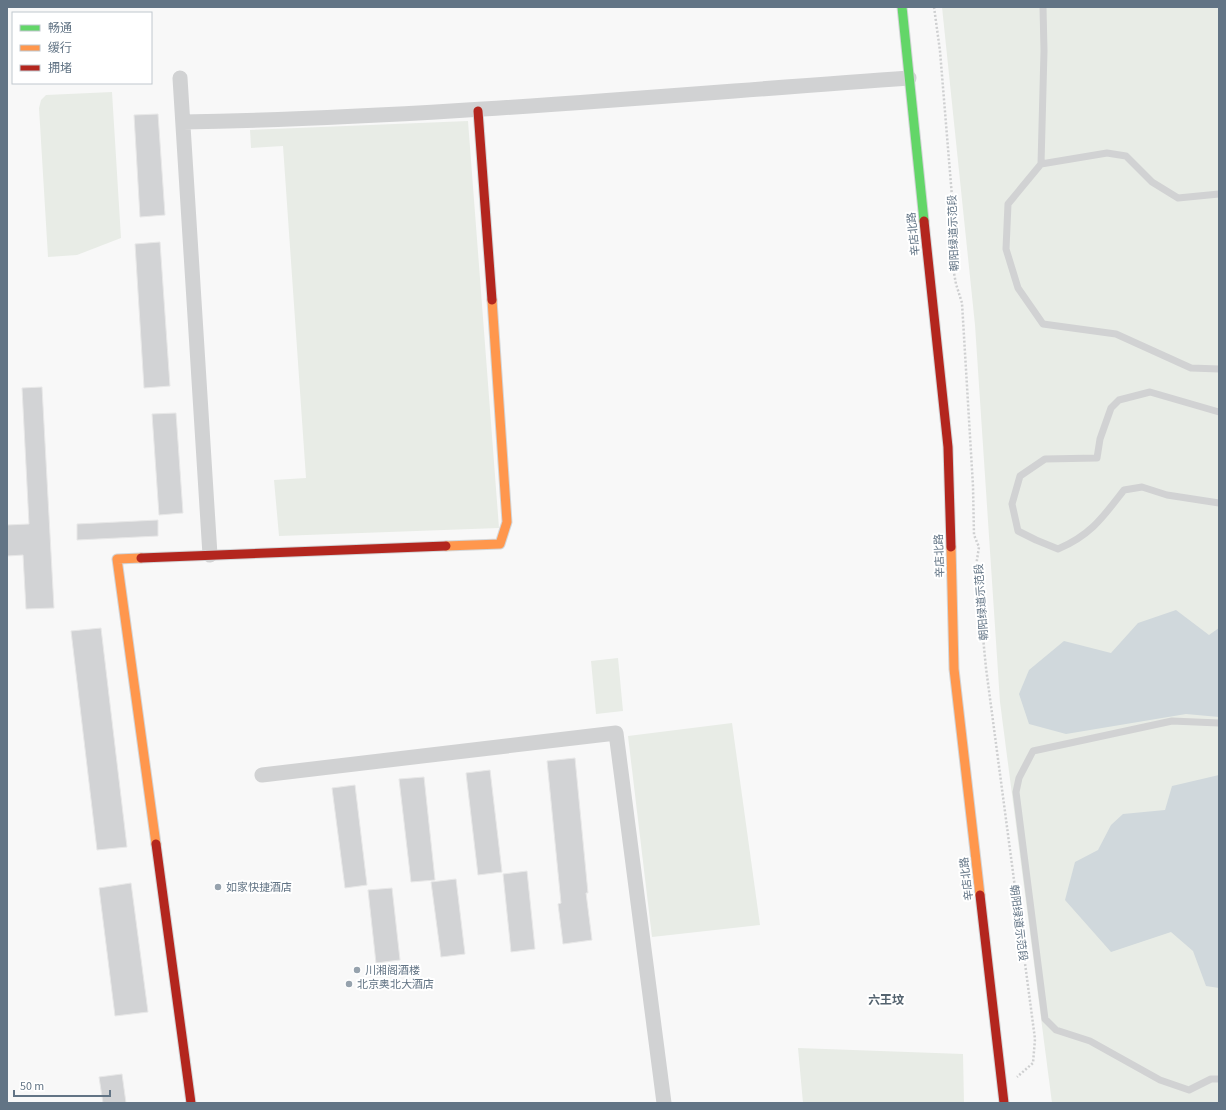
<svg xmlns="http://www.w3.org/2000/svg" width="1226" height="1110" viewBox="0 0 1226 1110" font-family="'Source Sans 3','Noto Sans SC',sans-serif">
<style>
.green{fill:#e8ece6}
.water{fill:#d0d8dc}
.building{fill:#d2d3d5;stroke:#e8e8e8}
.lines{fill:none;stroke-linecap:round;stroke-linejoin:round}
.fast-casing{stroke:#d3d5d7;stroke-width:11}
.slow-casing{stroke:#d3d5d7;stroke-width:11}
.jam-casing{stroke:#d3d5d7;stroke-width:11}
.path{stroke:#cecfd0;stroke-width:2.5;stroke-dasharray:2 2;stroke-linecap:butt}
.lane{stroke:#d1d2d3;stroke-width:7}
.street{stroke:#d1d2d3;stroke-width:15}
.fast{stroke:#63d668;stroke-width:9}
.slow{stroke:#ff974d;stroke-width:9}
.jam{stroke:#b3261e;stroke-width:9}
.poi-dot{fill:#96a2ad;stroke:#fff;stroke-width:1.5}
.labels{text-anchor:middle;stroke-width:4;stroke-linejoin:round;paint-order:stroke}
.street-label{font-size:11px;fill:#627485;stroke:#fff}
.poi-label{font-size:11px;fill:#627485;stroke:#fff;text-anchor:start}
.neighbourhood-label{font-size:12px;font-weight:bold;fill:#54636f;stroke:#fff}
</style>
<rect width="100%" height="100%" fill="#f8f8f8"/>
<path class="green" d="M 942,7 L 1219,7 L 1219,1103 L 1052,1103 L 1000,702 L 975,325 Z
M 112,92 L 121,238 L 77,255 L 48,257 L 39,108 L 41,100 L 46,95 Z
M 468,121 L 499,528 L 279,536 L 274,480 L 306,478 L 283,146 L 251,148 L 250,130 Z
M 618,658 L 623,711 L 596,714 L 591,661 Z
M 732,723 L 760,925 L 652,937 L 628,736 Z
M 798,1048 L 963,1054 L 964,1103 L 803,1103 Z"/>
<path class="water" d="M 1176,610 L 1209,635 L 1219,628 L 1219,717 L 1186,714 L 1066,734 L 1029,724 L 1019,694 L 1029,670 L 1064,641 L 1111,653 L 1138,623 Z
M 1219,775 L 1219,988 L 1206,986 L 1193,951 L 1171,932 L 1111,952 L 1065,900 L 1075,862 L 1098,850 L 1111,825 L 1123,814 L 1165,810 L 1172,786 Z"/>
<path class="building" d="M 158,114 L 165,215 L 140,217 L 134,115 Z
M 160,242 L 170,386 L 144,388 L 135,244 Z
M 42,387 L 54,608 L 26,609 L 23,555 L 7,556 L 7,525 L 29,524 L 22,388 Z
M 176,413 L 183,513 L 159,515 L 152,414 Z
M 158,520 L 158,536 L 77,540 L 77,524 Z
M 101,628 L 127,847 L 97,850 L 71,631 Z
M 575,758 L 588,893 L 586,893 L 592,940 L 563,944 L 558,904 L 561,903 L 547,761 Z
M 490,770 L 502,872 L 478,875 L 466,773 Z
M 424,777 L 435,880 L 411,882 L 399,779 Z
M 355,785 L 367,885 L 345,888 L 332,788 Z
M 527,871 L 535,949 L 511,952 L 503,874 Z
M 456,879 L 465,954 L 441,957 L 431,882 Z
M 131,883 L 148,1012 L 115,1016 L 99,888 Z
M 392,888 L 400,960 L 376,963 L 368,890 Z
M 122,1074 L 126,1103 L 103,1103 L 99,1077 Z"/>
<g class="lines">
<g class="fast-casing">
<path id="fast" d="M 902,7 L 924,221"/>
</g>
<g class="slow-casing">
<path id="slow" d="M 446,546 L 500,544 L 507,522 L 492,300
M 951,547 L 954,669 L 980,895
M 141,558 L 117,559 L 156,844"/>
</g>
<g class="jam-casing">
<path id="jam" d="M 478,111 L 492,300
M 924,221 L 948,447 L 951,547
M 141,558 L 446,546
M 156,844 L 191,1103
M 980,895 L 1004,1103"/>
</g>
<path class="path" d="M 934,7 L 940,51 L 954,221 L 952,262 L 956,284 L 962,303 L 973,486 L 974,535 L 979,547 L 976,566 L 986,668 L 1035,1039 L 1033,1063 L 1017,1077"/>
<path class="lane" d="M 1041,164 L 1044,51 L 1043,7
M 1219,194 L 1178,198 L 1152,182 L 1126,156 L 1107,153 L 1041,164 L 1008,204 L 1006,249 L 1018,288 L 1043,324 L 1116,334 L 1191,368 L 1219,369
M 1219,412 L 1150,392 L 1119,400 L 1111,408 L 1100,439 L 1097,458 L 1045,459 L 1020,476 L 1012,504 L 1018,531 L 1036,540 L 1058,549 C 1091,535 1103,517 1124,490 L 1142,487 L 1167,495 L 1219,503
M 1219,723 L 1172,721 L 1033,751 L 1019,778 L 1016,792 L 1045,1019 L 1056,1030 L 1090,1041 L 1160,1080 L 1189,1090 L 1211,1079 L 1219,1079"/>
<path class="street" d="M 180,78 L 210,555
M 183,122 C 426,118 667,95 909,78
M 262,775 L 616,733 L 664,1103"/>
<use href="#fast" class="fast"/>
<use href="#slow" class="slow"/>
<use href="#jam" class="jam"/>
</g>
<g class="poi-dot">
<circle cx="218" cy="887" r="4"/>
<circle cx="357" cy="970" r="4"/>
<circle cx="349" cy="984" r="4"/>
</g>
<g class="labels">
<g class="street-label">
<text transform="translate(953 233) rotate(-92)" y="4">朝阳绿道示范段</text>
<text transform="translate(913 234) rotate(-96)" y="4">辛店北路</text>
<text transform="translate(939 556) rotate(-92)" y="4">辛店北路</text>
<text transform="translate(981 602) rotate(-94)" y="4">朝阳绿道示范段</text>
<text transform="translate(966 879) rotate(-97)" y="4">辛店北路</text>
<text transform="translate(1019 923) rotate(83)" y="4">朝阳绿道示范段</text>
</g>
<g class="poi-label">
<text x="226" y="891">如家快捷酒店</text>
<text x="365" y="974">川湘阁酒楼</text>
<text x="357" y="988">北京奥北大酒店</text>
</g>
<g class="neighbourhood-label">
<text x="886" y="1004">六王坟</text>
</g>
</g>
<rect width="1226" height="1110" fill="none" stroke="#627485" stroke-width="16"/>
<rect x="12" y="12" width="140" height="72" fill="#ffffff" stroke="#c0c7ce"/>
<rect x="20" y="25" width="20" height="6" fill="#63d668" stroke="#c0c7ce"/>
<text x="48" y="32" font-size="12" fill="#627485">畅通</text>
<rect x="20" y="45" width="20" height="6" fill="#ff974d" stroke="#c0c7ce"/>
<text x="48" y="52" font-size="12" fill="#627485">缓行</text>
<rect x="20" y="65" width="20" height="6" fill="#b3261e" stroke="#c0c7ce"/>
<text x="48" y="72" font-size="12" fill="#627485">拥堵</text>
<path d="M14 1090v6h96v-6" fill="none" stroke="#627485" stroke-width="2"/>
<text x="20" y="1090" font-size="12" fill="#627485" stroke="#ffffff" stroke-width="3" paint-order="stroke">50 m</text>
</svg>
